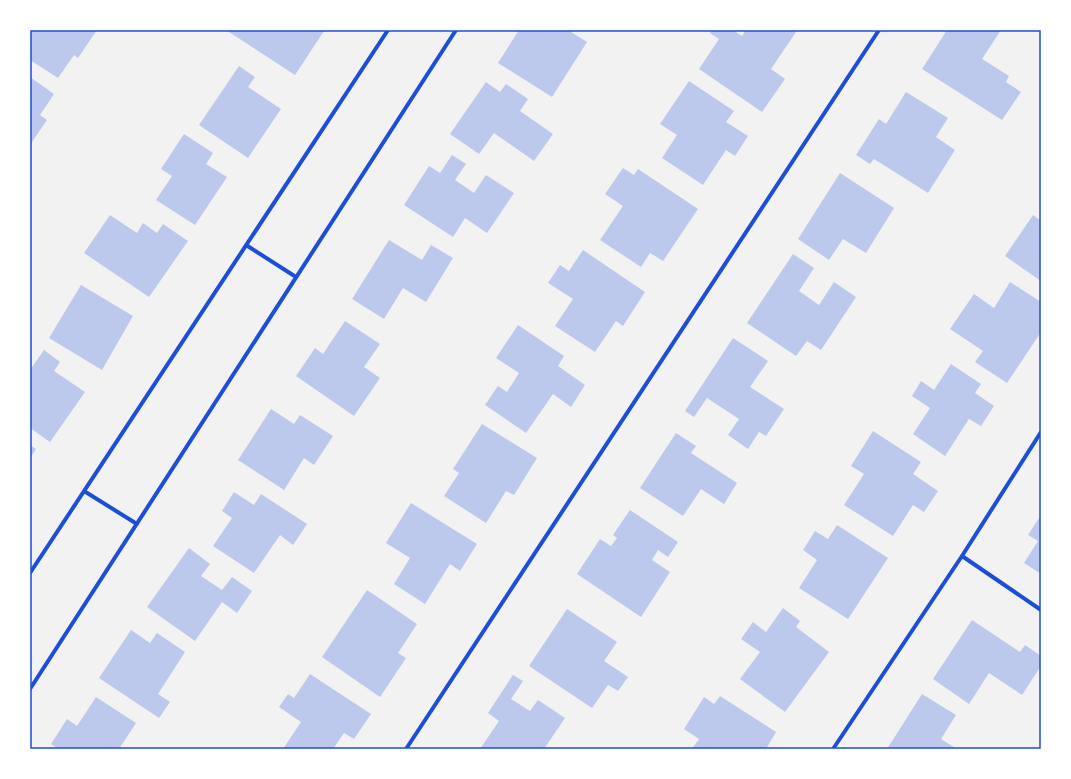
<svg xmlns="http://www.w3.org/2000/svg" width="1071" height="779" viewBox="0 0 1071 779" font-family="'Crimson Pro',serif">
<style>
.building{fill:#bdc9ec}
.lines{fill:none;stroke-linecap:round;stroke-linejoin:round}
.minor{stroke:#1d4ed8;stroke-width:4}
.neatline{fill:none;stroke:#1d4ed8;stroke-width:1.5}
</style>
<rect width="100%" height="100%" fill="#f2f2f2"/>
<path class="building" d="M 30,30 L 97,30 L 78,58 L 74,55 L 58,78 L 30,60 Z
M 230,30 L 323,30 L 324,31 L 295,75 L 229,32 Z
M 519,30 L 568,30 L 587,42 L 552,97 L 498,63 Z
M 712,30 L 733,30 L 742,36 L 746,30 L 792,30 L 796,32 L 771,69 L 785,79 L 762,112 L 699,69 L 719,39 L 710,33 Z
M 947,30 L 1001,30 L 982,59 L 1009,76 L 1006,82 L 1021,92 L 1002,120 L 922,69 Z
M 239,66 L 255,77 L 248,87 L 281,109 L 248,158 L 199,125 Z
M 30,77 L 54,94 L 40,115 L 47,120 L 30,145 Z
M 689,81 L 734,111 L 726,122 L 748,136 L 735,156 L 726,150 L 703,185 L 662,158 L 677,135 L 660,124 Z
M 486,82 L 500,92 L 506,84 L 528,99 L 520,111 L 553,134 L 534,161 L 494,133 L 479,154 L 450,134 Z
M 906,92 L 948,118 L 936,137 L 955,150 L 928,193 L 874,159 L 870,164 L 856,155 L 879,119 L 886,124 Z
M 184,134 L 213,153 L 206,164 L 227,177 L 195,225 L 156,200 L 172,176 L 161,169 Z
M 452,155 L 466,164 L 455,180 L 474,193 L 486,175 L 514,193 L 487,233 L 465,218 L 453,237 L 404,205 L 429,166 L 440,173 Z
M 623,168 L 634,175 L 638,169 L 698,209 L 663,261 L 650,253 L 641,267 L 600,240 L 623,206 L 605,194 Z
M 840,173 L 894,208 L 866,253 L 843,239 L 829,260 L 798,239 Z
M 110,215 L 137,233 L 143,223 L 157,233 L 163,224 L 188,241 L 149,297 L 84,253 Z
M 1033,215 L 1041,221 L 1041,281 L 1005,256 Z
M 389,240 L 422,260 L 431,245 L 453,258 L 426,302 L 403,288 L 384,319 L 352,299 Z
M 583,250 L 645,292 L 623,326 L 616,321 L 595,352 L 555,326 L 573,299 L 548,283 L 560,265 L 569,271 Z
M 793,254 L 814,268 L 799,291 L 819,305 L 834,282 L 856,297 L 821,350 L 807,341 L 796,356 L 747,323 Z
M 1010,282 L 1041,302 L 1041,332 L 1007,383 L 975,362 L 983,351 L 950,329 L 974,294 L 994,308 Z
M 81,285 L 133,316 L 102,370 L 49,338 Z
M 345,321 L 380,344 L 364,367 L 380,378 L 354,416 L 296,376 L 315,348 L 323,354 Z
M 518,325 L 564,356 L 558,366 L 585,385 L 571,407 L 553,394 L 526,433 L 485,405 L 498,386 L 507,392 L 519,373 L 496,358 Z
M 733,338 L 768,361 L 750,387 L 784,409 L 766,436 L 759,432 L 748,449 L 728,435 L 739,419 L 707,398 L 694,417 L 685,411 Z
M 44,350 L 60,362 L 54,371 L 85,392 L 50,442 L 30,428 L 30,370 Z
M 951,364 L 981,384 L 975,393 L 994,406 L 981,426 L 969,419 L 945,456 L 913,434 L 930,408 L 912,396 L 921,381 L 934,390 Z
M 271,409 L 294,424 L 300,415 L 333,436 L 314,465 L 304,458 L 284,490 L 238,460 Z
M 482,424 L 537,458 L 514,495 L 506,491 L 486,523 L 444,496 L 459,473 L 453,469 Z
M 873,431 L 921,462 L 913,474 L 938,491 L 924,512 L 913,505 L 893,536 L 844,505 L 864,474 L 851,466 Z
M 676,433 L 696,446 L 691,453 L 737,483 L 724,504 L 701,489 L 683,516 L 640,488 Z
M 30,445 L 36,449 L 30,458 Z
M 234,492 L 254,505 L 261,494 L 307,524 L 293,545 L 280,535 L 254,573 L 213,546 L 232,518 L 222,511 Z
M 411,503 L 477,544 L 460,571 L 450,564 L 425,604 L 394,584 L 410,558 L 386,543 Z
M 630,510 L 678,542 L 668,557 L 658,550 L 652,560 L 670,572 L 641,617 L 577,574 L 600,539 L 611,546 L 617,538 L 613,535 Z
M 1041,515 L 1041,574 L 1024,563 L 1038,541 L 1028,535 Z
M 837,525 L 888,558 L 848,619 L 799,588 L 817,560 L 803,550 L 815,531 L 828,539 Z
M 189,548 L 210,564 L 201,576 L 222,590 L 232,577 L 252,591 L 237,613 L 222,602 L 195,641 L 147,607 Z
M 367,590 L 417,624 L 398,653 L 406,658 L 380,697 L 322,657 Z
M 783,608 L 800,621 L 796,627 L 829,652 L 785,712 L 740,679 L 760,652 L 741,639 L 753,622 L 766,632 Z
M 567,609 L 617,642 L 604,661 L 628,677 L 618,691 L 608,685 L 592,708 L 529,666 Z
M 972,620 L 1020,652 L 1025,645 L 1041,656 L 1041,666 L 1022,695 L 989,673 L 969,704 L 933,679 Z
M 131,630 L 150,643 L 157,633 L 185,652 L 158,694 L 170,702 L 159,718 L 99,678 Z
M 310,674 L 371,714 L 354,739 L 344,733 L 333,749 L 283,749 L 301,722 L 279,707 L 288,694 L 294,698 Z
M 513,675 L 523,681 L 511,699 L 530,711 L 538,700 L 565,718 L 544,749 L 480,749 L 499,721 L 488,713 Z
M 922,694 L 956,715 L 941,739 L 957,749 L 887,749 Z
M 720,696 L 776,732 L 766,749 L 692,749 L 699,739 L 684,729 L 704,697 L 714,704 Z
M 96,697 L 136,723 L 119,749 L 58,749 L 51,744 L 67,719 L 77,726 Z"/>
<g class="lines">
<path class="minor" d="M 246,245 L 296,277
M 84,491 L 137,524
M 962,556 L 1041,610
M 30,573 L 388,30
M 30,689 L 456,30
M 406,749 L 879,30
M 833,749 L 962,556 L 1041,432"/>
</g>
<rect width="1071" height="779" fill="none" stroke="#ffffff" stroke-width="62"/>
<rect x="31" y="31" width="1009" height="717" class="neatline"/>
</svg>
